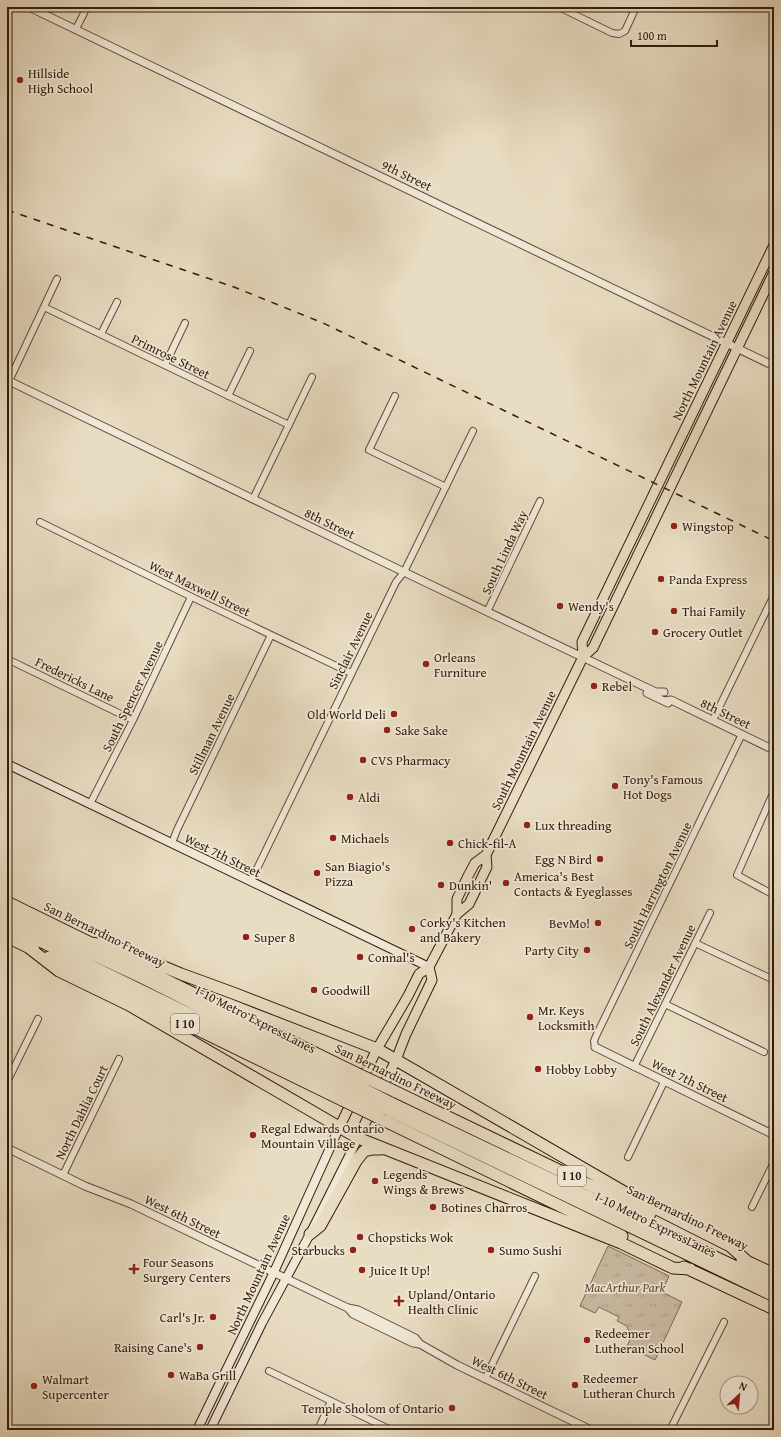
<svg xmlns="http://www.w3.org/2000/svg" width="781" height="1437" viewBox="0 0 781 1437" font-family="'Gentium Book Plus',serif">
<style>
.park{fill:url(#park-tufts);stroke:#7e6b56}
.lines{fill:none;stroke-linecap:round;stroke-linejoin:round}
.minor-casing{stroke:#604b38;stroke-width:8}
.tertiary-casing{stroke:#604b38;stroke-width:9}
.secondary-casing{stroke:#321b0a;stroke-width:10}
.primary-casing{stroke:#321b0a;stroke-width:11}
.motorway-casing{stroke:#321b0a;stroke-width:13}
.minor{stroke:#f0e8d7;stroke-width:6}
.tertiary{stroke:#f0e8d7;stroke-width:7}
.secondary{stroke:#f0e8d7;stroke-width:8}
.primary{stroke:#e8dcc2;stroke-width:9}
.motorway{stroke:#e8dcc2;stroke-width:11}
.rail{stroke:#321b0a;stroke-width:1.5;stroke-dasharray:7 7;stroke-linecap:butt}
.motorway-bridge-casing{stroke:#321b0a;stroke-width:13;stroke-linecap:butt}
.motorway-bridge{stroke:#e8dcc2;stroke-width:11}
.poi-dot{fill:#8f2418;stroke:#f0e8d7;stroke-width:1.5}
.labels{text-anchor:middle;stroke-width:3.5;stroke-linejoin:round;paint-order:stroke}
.shield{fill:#f0e8d7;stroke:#6b5848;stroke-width:1}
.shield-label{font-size:12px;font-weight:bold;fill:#321b0a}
.poi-label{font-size:13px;fill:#321b0a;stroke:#f0e8d7;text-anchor:start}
.street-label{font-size:13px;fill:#321b0a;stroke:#f0e8d7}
.park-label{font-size:13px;font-style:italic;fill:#5f4b38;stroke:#f0e8d7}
</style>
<defs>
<pattern id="park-tufts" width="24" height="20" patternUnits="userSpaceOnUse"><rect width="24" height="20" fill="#c9bba3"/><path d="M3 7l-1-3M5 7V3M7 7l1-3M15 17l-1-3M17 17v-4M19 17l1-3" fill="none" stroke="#ada08b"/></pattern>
</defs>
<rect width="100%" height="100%" fill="#e8dcc2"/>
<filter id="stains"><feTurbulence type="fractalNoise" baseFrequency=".005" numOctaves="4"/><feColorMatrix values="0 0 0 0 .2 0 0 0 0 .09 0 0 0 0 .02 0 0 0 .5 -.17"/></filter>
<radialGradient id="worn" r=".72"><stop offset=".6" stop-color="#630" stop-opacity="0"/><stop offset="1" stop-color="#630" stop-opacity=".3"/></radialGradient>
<path class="park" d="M 608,1246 L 669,1276 L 662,1292 L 682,1302 L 655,1360 L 627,1346 L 631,1338 L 627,1326 L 617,1321 L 619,1317 L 599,1307 L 595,1313 L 580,1306 Z"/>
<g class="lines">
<g class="minor-casing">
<path id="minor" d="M 559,7 L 612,33 L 619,34 L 625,31 L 636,7
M 76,29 L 87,7
M 44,307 L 289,425
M 101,334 L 117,302
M 165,365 L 185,323
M 9,381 L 57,279
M 228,396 L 250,351
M 395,396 L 369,450 L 446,487
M 253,499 L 312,377
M 40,522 L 198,600 L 351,673
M 487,612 L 540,501
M 7,659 L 133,720
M 713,720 L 772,599
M 774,791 L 737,875 L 774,895
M 90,804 L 133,720 L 191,597
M 172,843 L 177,830 L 271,635
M 251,881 L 396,582 L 404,572 L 473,431
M 695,943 L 774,980
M 665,1004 L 764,1052
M 595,1047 L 594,1041 L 596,1036 L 742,734
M 634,1067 L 710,913
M 7,1082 L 38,1019
M 628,1157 L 664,1082
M 63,1175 L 119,1059
M 752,1207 L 774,1162
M 269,1371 L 391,1430
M 485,1379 L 535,1276
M 318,1430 L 331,1401
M 670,1430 L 724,1322
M 772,1430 L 774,1427"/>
</g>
<g class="tertiary-casing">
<path id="tertiary" d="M 29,7 L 774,366
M 7,380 L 404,572 L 643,686 L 656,692 L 664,692
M 647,693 L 668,703
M 664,701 L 671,700 L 774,750
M 595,1047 L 774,1135
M 7,1148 L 85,1186 L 131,1204 L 333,1301 L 348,1308 L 358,1310 L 415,1338 L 420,1344
M 348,1308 L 353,1314 L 413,1343 L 420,1344 L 457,1365 L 591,1430"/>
</g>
<g class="secondary-casing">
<path id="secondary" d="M 7,764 L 429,967
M 197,1430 L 274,1272 L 339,1128
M 210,1430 L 262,1323 L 310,1234 L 358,1138"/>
</g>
<g class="primary-casing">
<path id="primary" d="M 583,657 L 582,642 L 774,245
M 457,914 L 457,899 L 468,876 L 475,863 L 486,855
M 361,1082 L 377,1049 L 408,996 L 419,974 L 429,967 L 457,914 L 469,904 L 487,867 L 486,855 L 583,657 L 593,648 L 774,272
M 380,1092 L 396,1060 L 406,1034 L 432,980 L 429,967
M 339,1128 L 353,1099
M 358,1138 L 373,1107"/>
</g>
<g class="motorway-casing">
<path id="motorway" d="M 7,902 L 356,1073
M 7,914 L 145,979 L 350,1082
M 7,925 L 346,1090
M 7,937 L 34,950
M 91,943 L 116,947 L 181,974 L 233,993 L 377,1049 L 631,1196 L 730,1246 L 748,1262
M 28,947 L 59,971 L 129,1005 L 358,1138 L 621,1243 L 673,1268 L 690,1269
M 49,957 L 342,1100
M 394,1091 L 650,1214
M 389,1102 L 774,1285
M 388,1110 L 774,1296
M 381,1119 L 622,1236
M 310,1234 L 320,1226 L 356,1161 L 364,1151 L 372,1149 L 381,1149
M 742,1259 L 774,1274
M 684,1267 L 774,1309"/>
</g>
<use href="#minor" class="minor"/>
<use href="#tertiary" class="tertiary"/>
<use href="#secondary" class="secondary"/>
<use href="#primary" class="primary"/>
<use href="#motorway" class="motorway"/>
<path class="rail" d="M 7,210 L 234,287 L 323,323 L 774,541"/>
<g class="motorway-bridge-casing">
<path id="motorway-bridge" d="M 356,1073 L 394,1091
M 350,1082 L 389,1102
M 346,1090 L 388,1110
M 342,1100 L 381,1119"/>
</g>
<use href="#motorway-bridge" class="motorway-bridge"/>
</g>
<g class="poi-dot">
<circle cx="20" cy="80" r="4"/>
<circle cx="674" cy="526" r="4"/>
<circle cx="661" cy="579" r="4"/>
<circle cx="560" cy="606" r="4"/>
<circle cx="674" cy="611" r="4"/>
<circle cx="655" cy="632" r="4"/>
<circle cx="426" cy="664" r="4"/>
<circle cx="594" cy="686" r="4"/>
<circle cx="394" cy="714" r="4"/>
<circle cx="387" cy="730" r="4"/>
<circle cx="363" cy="760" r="4"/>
<circle cx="615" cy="786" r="4"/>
<circle cx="350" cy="797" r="4"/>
<circle cx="527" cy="825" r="4"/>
<circle cx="333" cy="838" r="4"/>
<circle cx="450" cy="843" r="4"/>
<circle cx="600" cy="859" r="4"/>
<circle cx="317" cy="873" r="4"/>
<circle cx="506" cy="883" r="4"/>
<circle cx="441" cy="885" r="4"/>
<circle cx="598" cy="923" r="4"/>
<circle cx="412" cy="929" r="4"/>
<circle cx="246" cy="937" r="4"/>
<circle cx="587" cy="950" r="4"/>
<circle cx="360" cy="957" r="4"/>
<circle cx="314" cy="990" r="4"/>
<circle cx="530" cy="1017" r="4"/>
<circle cx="538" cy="1069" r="4"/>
<circle cx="253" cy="1135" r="4"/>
<circle cx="375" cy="1181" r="4"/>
<circle cx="433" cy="1207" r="4"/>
<circle cx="360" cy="1237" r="4"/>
<circle cx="353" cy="1250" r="4"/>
<circle cx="491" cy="1250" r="4"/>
<path d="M132 1263h4v4h4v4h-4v4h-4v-4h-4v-4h4z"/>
<circle cx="362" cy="1270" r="4"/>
<path d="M397 1295h4v4h4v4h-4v4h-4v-4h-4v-4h4z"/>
<circle cx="213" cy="1317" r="4"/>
<circle cx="587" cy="1340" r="4"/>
<circle cx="200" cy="1347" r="4"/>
<circle cx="171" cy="1375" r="4"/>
<circle cx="575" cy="1385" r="4"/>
<circle cx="34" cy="1386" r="4"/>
<circle cx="452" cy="1408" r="4"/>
</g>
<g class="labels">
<g class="shield">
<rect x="171" y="1014" width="28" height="20" rx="3"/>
<rect x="558" y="1166" width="28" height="20" rx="3"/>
</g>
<g class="shield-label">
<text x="185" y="1028">I 10</text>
<text x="572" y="1180">I 10</text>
</g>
<g class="poi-label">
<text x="28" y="78">Hillside<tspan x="28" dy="15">High School</tspan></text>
<text x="682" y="531">Wingstop</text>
<text x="669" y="584">Panda Express</text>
<text x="568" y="611">Wendy's</text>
<text x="682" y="616">Thai Family</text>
<text x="663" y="637">Grocery Outlet</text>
<text x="434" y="662">Orleans<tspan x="434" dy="15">Furniture</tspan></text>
<text x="602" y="691">Rebel</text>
<text x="386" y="719" text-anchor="end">Old World Deli</text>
<text x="395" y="735">Sake Sake</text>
<text x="371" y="765">CVS Pharmacy</text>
<text x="623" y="784">Tony's Famous<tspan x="623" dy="15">Hot Dogs</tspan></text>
<text x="358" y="802">Aldi</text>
<text x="535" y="830">Lux threading</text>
<text x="341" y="843">Michaels</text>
<text x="458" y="848">Chick-fil-A</text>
<text x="592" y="864" text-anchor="end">Egg N Bird</text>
<text x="325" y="871">San Biagio's<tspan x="325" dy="15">Pizza</tspan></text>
<text x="514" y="881">America's Best<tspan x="514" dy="15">Contacts &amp; Eyeglasses</tspan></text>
<text x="449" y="890">Dunkin'</text>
<text x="420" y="927">Corky's Kitchen<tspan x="420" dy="15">and Bakery</tspan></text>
<text x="590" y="928" text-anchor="end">BevMo!</text>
<text x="254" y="942">Super 8</text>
<text x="579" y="955" text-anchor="end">Party City</text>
<text x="368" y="962">Connal's</text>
<text x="322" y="995">Goodwill</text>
<text x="538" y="1015">Mr. Keys<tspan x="538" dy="15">Locksmith</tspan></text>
<text x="546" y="1074">Hobby Lobby</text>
<text x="261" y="1133">Regal Edwards Ontario<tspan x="261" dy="15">Mountain Village</tspan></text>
<text x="383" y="1179">Legends<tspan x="383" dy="15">Wings &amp; Brews</tspan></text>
<text x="441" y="1212">Botines Charros</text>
<text x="368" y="1242">Chopsticks Wok</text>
<text x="345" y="1255" text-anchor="end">Starbucks</text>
<text x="499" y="1255">Sumo Sushi</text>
<text x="143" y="1267">Four Seasons<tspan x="143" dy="15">Surgery Centers</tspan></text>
<text x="370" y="1275">Juice It Up!</text>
<text x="408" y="1299">Upland/Ontario<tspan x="408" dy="15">Health Clinic</tspan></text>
<text x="205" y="1322" text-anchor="end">Carl's Jr.</text>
<text x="595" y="1338">Redeemer<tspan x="595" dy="15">Lutheran School</tspan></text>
<text x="192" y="1352" text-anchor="end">Raising Cane's</text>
<text x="179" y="1380">WaBa Grill</text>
<text x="583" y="1383">Redeemer<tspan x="583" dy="15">Lutheran Church</tspan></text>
<text x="42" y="1384">Walmart<tspan x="42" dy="15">Supercenter</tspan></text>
<text x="444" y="1413" text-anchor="end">Temple Sholom of Ontario</text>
</g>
<g class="street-label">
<text transform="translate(407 175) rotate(26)" y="5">9th Street</text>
<text transform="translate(171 356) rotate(26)" y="5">Primrose Street</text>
<text transform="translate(704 360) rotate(-64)" y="5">North Mountain Avenue</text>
<text transform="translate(330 523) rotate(26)" y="5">8th Street</text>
<text transform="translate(504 552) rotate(-65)" y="5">South Linda Way</text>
<text transform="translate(200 588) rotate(26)" y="5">West Maxwell Street</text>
<text transform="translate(350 650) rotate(-64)" y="5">Sinclair Avenue</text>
<text transform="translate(75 679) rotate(26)" y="5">Fredericks Lane</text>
<text transform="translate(132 696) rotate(-64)" y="5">South Spencer Avenue</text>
<text transform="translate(726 713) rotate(26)" y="5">8th Street</text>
<text transform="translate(211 734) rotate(-64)" y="5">Stillman Avenue</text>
<text transform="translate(523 750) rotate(-64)" y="5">South Mountain Avenue</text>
<text transform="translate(223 855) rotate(26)" y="5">West 7th Street</text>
<text transform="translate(657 885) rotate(-64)" y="5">South Harrington Avenue</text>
<text transform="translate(105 934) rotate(26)" y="5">San Bernardino Freeway</text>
<text transform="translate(662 985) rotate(-64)" y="5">South Alexander Avenue</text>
<text transform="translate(256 1019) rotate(27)" y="5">I-10 Metro ExpressLanes</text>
<text transform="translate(396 1076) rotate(26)" y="5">San Bernardino Freeway</text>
<text transform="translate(690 1080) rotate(26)" y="5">West 7th Street</text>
<text transform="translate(81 1112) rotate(-64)" y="5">North Dahlia Court</text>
<text transform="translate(183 1216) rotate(26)" y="5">West 6th Street</text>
<text transform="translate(688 1217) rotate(26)" y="5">San Bernardino Freeway</text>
<text transform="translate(656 1224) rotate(26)" y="5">I-10 Metro ExpressLanes</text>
<text transform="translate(258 1274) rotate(-65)" y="5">North Mountain Avenue</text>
<text transform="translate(510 1377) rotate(26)" y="5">West 6th Street</text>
</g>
<g class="park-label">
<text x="625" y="1292">MacArthur Park</text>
</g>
</g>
<rect width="781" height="1437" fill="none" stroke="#e8dcc2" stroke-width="24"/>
<rect x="8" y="8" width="765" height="1421" fill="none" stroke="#321b0a" stroke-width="2"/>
<rect x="12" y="12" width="757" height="1413" fill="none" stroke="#321b0a"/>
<g transform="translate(739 1395) rotate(26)"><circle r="19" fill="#f0e8d7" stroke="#a49685"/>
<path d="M0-3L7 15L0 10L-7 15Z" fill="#8f2418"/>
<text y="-6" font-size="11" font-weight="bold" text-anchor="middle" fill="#321b0a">N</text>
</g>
<path d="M631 40v6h86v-6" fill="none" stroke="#321b0a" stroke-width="2"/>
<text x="637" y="40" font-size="12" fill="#321b0a" stroke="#f0e8d7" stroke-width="3" paint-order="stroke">100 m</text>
<rect width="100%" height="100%" filter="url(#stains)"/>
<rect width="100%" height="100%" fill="url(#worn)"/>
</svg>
